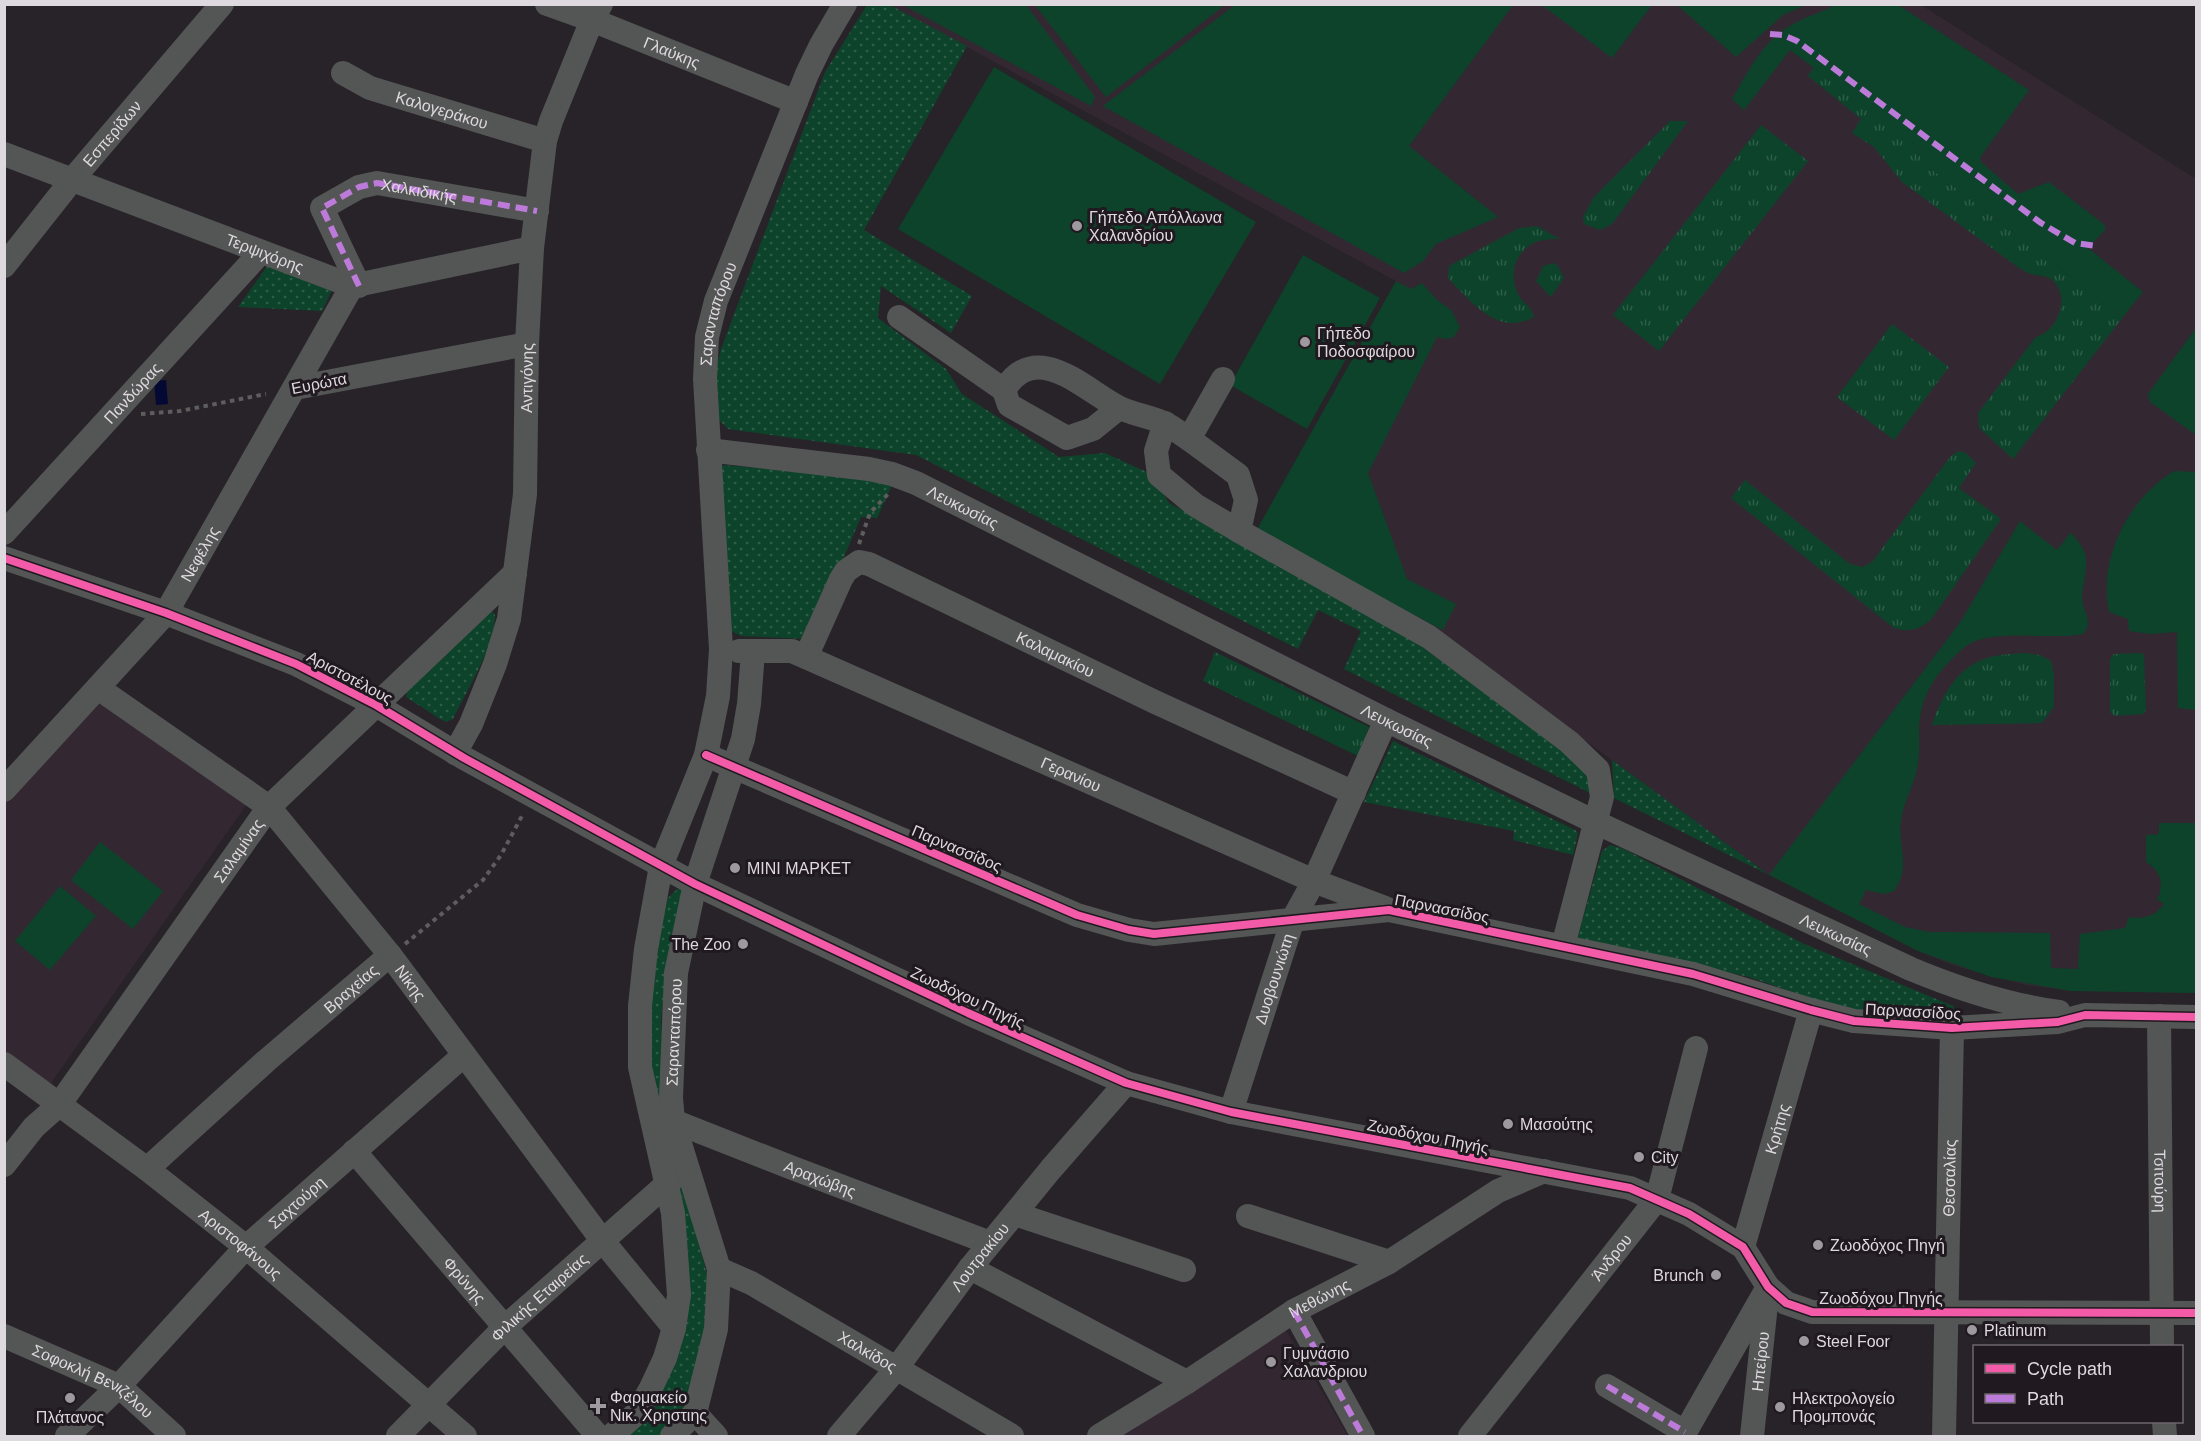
<svg xmlns="http://www.w3.org/2000/svg" width="2201" height="1441" viewBox="0 0 2201 1441" font-family="Arial,sans-serif">
<style>
.built{fill:#332832}
.grass{fill:url(#grass-tufts)}
.park{fill:url(#park-dots)}
.garden{fill:#0c432a}
.water{fill:#040933}
.lines{fill:none;stroke-linecap:round;stroke-linejoin:round}
.path{stroke:#5d5d5e;stroke-width:4;stroke-dasharray:4.5 4.5;stroke-linecap:butt}
.minor{stroke:#545555;stroke-width:24}
.quiet{stroke:#bd7bd9;stroke-width:6;stroke-dasharray:12 6;stroke-linecap:butt}
.cycleway-casing{stroke:#20191f;stroke-width:11}
.cycleway{stroke:#f35aa7;stroke-width:8}
.poi-dot{fill:#9e999e;stroke:#20191f;stroke-width:2}
.labels{text-anchor:middle;stroke-width:6;stroke-linejoin:round;paint-order:stroke}
.street-label{font-size:16px;fill:#ded9de;stroke:#20191f}
.poi-label{font-size:16px;fill:#ded9de;stroke:#20191f;text-anchor:start}
</style>
<defs>
<pattern id="grass-tufts" width="24" height="20" patternUnits="userSpaceOnUse" patternTransform="scale(1.5)"><rect width="24" height="20" fill="#0c432a"/><path d="M3 7l-1-3M5 7V3M7 7l1-3M15 17l-1-3M17 17v-4M19 17l1-3" fill="none" stroke="#2f5e48"/></pattern>
<pattern id="park-dots" width="8" height="8" patternUnits="userSpaceOnUse" patternTransform="scale(1.5)"><rect width="8" height="8" fill="#0c432a"/><path d="M2 2h.1M6 6h.1" fill="none" stroke="#2f5e48" stroke-width="1.8" stroke-linecap="round"/></pattern>
</defs>
<rect width="100%" height="100%" fill="#282328"/>
<path class="built" d="M 890,5 L 1921,5 L 2196,179 L 2196,993 L 2071,991 L 2026,985 L 1955,966 L 1918,951 L 1769,875 L 1445,638 L 1261,530 L 1396,281 Z
M 98,698 L 247,804 L 49,1086 L 5,1054 L 5,801 Z
M 1286,1330 L 1348,1436 L 1123,1436 Z"/>
<path class="grass" d="M 1814,67 L 1917,146 L 1922,162 L 2123,317 L 2013,459 L 1979,428 L 1978,413 L 2035,338 C 2039,335 2044,334 2047,331 C 2062,319 2069,290 2049,278 C 2043,275 2038,276 2031,274 C 2027,273 2023,270 2019,268 L 1902,182 L 1874,147 L 1852,133 L 1861,119 L 1808,76 Z
M 1670,121 L 1688,121 L 1612,224 L 1600,230 L 1584,224 L 1583,217 L 1594,197 Z
M 1761,125 L 1808,161 L 1659,351 L 1613,315 Z
M 1537,226 L 1560,239 C 1551,239 1540,239 1532,244 C 1514,254 1509,276 1518,294 C 1523,304 1531,305 1534,317 C 1498,337 1471,302 1448,278 L 1449,266 L 1519,228 Z
M 1553,263 L 1558,266 L 1564,278 L 1551,297 L 1536,281 L 1543,266 Z
M 1892,324 L 1949,367 L 1894,440 L 1837,397 Z
M 1958,451 L 1966,453 L 1976,463 L 1959,488 L 2001,519 L 1933,617 C 1922,629 1910,633 1894,628 L 1731,498 L 1745,480 L 1850,564 L 1863,567 L 1873,561 L 1950,457 Z
M 1215,652 L 1369,727 L 1358,756 L 1203,681 Z
M 2024,653 L 2040,655 L 2051,661 L 2054,674 L 2054,707 L 2042,723 L 1932,725 C 1941,697 1957,667 1987,658 C 1998,654 2012,654 2024,653 Z
M 2141,653 L 2144,655 L 2146,710 L 2143,714 L 2115,716 L 2110,712 L 2110,659 L 2114,654 Z"/>
<path class="park" d="M 867,5 L 890,5 L 967,46 L 864,230 L 972,296 L 951,333 L 881,286 L 878,318 L 946,369 L 962,394 L 1059,457 L 1105,453 L 1151,474 L 1169,503 L 1282,564 L 1421,646 L 1590,771 L 1590,793 L 1344,669 L 1361,631 L 1318,610 L 1298,649 L 916,455 L 728,429 L 718,419 L 715,372 L 721,349 L 825,72 Z
M 269,264 L 332,290 L 322,311 L 238,307 Z
M 723,465 L 876,478 L 892,485 L 877,518 L 861,517 L 809,639 L 741,636 L 729,630 L 718,477 Z
M 492,611 L 495,615 C 496,644 466,692 453,719 L 446,722 L 440,719 L 406,697 L 407,691 L 486,614 Z
M 1393,741 L 1575,830 L 1578,833 L 1573,855 L 1513,840 L 1514,831 L 1364,802 Z
M 1612,760 L 1769,875 L 1614,798 Z
M 1610,845 L 1622,848 L 1802,943 L 1953,1006 L 1956,1013 L 1947,1018 L 1839,1008 L 1749,977 L 1577,939 L 1602,851 Z
M 677,889 L 684,889 L 667,964 L 661,1019 L 663,1107 L 650,1082 L 647,1060 L 657,928 L 668,898 Z
M 680,1186 L 685,1193 L 708,1278 L 710,1314 L 687,1399 L 680,1416 L 662,1436 L 623,1436 L 660,1387 Z"/>
<path class="garden" d="M 1836,4 L 1898,5 L 2029,90 L 1984,152 L 1980,158 L 1981,162 L 2018,194 L 2049,182 L 2105,225 L 2105,230 L 2088,248 L 2143,292 L 2123,317 L 1922,162 L 1917,146 L 1790,50 L 1744,110 L 1732,99 C 1751,67 1763,39 1797,22 C 1810,15 1824,12 1836,4 Z
M 903,5 L 1026,5 L 1095,97 L 1091,106 Z
M 1035,5 L 1225,5 L 1106,97 Z
M 1235,5 L 1513,5 L 1409,146 L 1498,217 L 1436,244 L 1423,261 L 1404,273 L 1103,106 Z
M 1542,5 L 1652,5 L 1612,58 Z
M 1677,5 L 1806,5 L 1783,15 L 1736,57 Z
M 994,67 L 1256,222 L 1160,384 L 898,229 Z
M 1303,255 L 1380,298 L 1307,429 L 1230,385 Z
M 1396,281 L 1411,289 L 1422,283 L 1436,299 L 1451,310 L 1460,327 L 1454,337 L 1447,339 L 1437,337 L 1368,473 L 1407,579 L 1456,604 L 1443,630 L 1255,533 Z
M 2196,328 L 2196,435 L 2150,402 L 2148,394 Z
M 2174,471 L 2196,472 L 2196,721 L 2195,710 L 2178,708 L 2177,632 L 2150,634 L 2129,631 L 2128,619 L 2109,612 C 2098,559 2128,499 2174,471 Z
M 2020,521 L 2057,550 L 2071,532 C 2075,538 2081,544 2084,551 C 2090,567 2082,583 2082,599 C 2083,613 2094,621 2083,634 L 2077,635 C 2047,639 2001,630 1973,642 C 1964,646 1955,656 1948,663 C 1930,682 1919,704 1919,732 C 1919,746 1920,759 1916,773 C 1912,789 1903,804 1901,821 C 1897,847 1912,866 1894,891 L 1884,894 L 1866,890 L 1859,904 L 1905,927 L 1929,932 L 2050,933 L 2051,968 L 2078,969 L 2080,934 L 2125,928 L 2129,917 C 2144,920 2155,916 2164,904 L 2157,899 C 2165,884 2160,870 2146,862 L 2146,835 L 2159,834 L 2159,823 L 2196,823 L 2196,993 L 2071,991 L 1991,977 L 1918,951 L 1769,875 L 1961,621 Z
M 100,842 L 163,891 L 133,929 L 71,880 Z
M 60,886 L 96,916 L 50,970 L 15,941 Z"/>
<path class="water" d="M 166,380 L 168,404 L 156,405 L 154,381 Z"/>
<g class="lines">
<path class="path" d="M 141,414 L 180,411 L 266,394
M 859,544 L 870,513 L 888,494
M 405,944 L 483,880 L 501,855 L 523,814"/>
<g class="minor">
<path id="s1" d="M 547,4 L 592,20 L 796,102"/>
<path id="s2" d="M 343,73 L 370,88 L 545,141"/>
<path id="s3" d="M 4,154 L 352,286 L 532,248"/>
<path id="s4" d="M 4,266 L 72,180 L 222,4"/>
<path d="M 359,286 L 322,208 L 359,187 L 377,183 L 537,211"/>
<path d="M 899,317 L 1004,390"/>
<path d="M 1223,379 L 1189,439 L 1238,475 L 1246,500 L 1239,531 L 1429,637 L 1569,742 L 1598,770 L 1602,797 L 1563,946"/>
<path d="M 295,388 L 527,344"/>
<path d="M 1119,408 L 1093,429 L 1067,438 L 1009,405 L 1004,390 C 1036,339 1082,388 1118,407 C 1133,415 1151,416 1166,424 C 1174,428 1181,434 1189,439"/>
<path d="M 1165,423 L 1156,451 L 1159,475 L 1195,505 L 1239,531"/>
<path id="s5" d="M 708,450 L 869,469 L 892,474 L 916,483 L 1386,720 L 1595,822 L 1911,969 C 1959,989 2007,1005 2059,1012"/>
<path id="s6" d="M 4,533 L 261,252"/>
<path d="M 4,558 L 166,613 L 296,664 L 376,705 L 464,758 L 695,884 L 968,1013 L 1126,1083 L 1231,1112 L 1630,1188 L 1689,1214 L 1743,1247 L 1768,1287 L 1786,1303 L 1812,1312 L 2196,1313"/>
<path id="s7" d="M 739,651 L 792,651 L 1314,881 L 1385,908"/>
<path id="s8" d="M 806,657 L 841,579 L 846,571 L 859,562 L 869,564 L 1155,702 L 1354,793"/>
<path id="s9" d="M 98,688 L 269,807 L 390,955 L 602,1240 L 674,1328"/>
<path id="s10" d="M 455,753 L 471,724 L 495,664 L 509,619 L 525,494 L 527,344 L 532,248 L 545,141 L 551,121 L 592,20 L 601,4"/>
<path d="M 706,755 L 1077,915 L 1129,930 L 1154,934 L 1389,910 L 1693,974 L 1811,1010 L 1854,1021 L 1952,1028 L 2058,1022 L 2085,1015 L 2196,1017"/>
<path id="s11" d="M 4,790 L 166,613 L 352,286"/>
<path id="s12" d="M 2159,1016 L 2162,1346"/>
<path id="s13" d="M 4,1064 L 147,1169 L 246,1247 L 465,1436"/>
<path id="s14" d="M 1231,1112 L 1293,919 L 1314,881 L 1386,720"/>
<path id="s15" d="M 665,1121 L 673,1121 L 790,1167 L 990,1243"/>
<path id="s16" d="M 354,1151 L 598,1436"/>
<path id="s17" d="M 4,1165 L 34,1127 L 59,1105 L 269,807 L 515,573"/>
<path id="s18" d="M 147,1169 L 266,1061 L 390,955"/>
<path d="M 1015,1214 L 1184,1270"/>
<path d="M 1248,1216 L 1389,1262"/>
<path id="s19" d="M 1743,1247 L 1811,1010"/>
<path d="M 970,1268 L 1187,1382"/>
<path id="s20" d="M 719,1269 L 751,1283 L 1012,1436"/>
<path d="M 1294,1311 L 1363,1436"/>
<path id="s21" d="M 4,1336 L 119,1386 L 174,1436"/>
<path d="M 1607,1386 L 1685,1432"/>
<path d="M 695,1413 L 716,1436"/>
<path d="M 2164,1422 L 2165,1436"/>
<path id="s22" d="M 67,1436 L 119,1386 L 246,1247 L 464,1055"/>
<path id="s23" d="M 398,1436 L 505,1327 L 677,1175"/>
<path id="s24" d="M 611,1436 L 637,1413 L 650,1390 L 665,1358 L 674,1328 L 679,1295 L 673,1213 L 640,1067 L 640,1006 L 646,949 L 661,866 L 706,755 L 718,696 L 721,649 L 705,379 L 707,337 L 716,301 L 807,74 L 821,45 L 845,4"/>
<path id="s25" d="M 672,1436 L 695,1413 L 716,1329 L 719,1269 L 673,1121 L 671,1098 L 676,973 L 695,884 L 743,739 L 749,704 L 753,652"/>
<path id="s26" d="M 839,1436 L 896,1369 L 970,1268 L 1051,1169 L 1126,1083"/>
<path id="s27" d="M 1099,1436 L 1187,1382 L 1294,1311 L 1389,1262 L 1498,1191 L 1544,1171"/>
<path id="s28" d="M 1470,1436 L 1657,1199 L 1696,1048"/>
<path d="M 1683,1436 L 1768,1287"/>
<path id="s29" d="M 1752,1436 L 1767,1295"/>
<path id="s30" d="M 1944,1436 L 1952,1028"/>
</g>
<g class="quiet">
<path d="M 1770,34 L 1783,35 L 1797,41 L 2041,223 L 2075,243 L 2096,246"/>
<path id="s31" d="M 359,286 L 322,208 L 359,187 L 377,183 L 537,211"/>
<path d="M 1294,1311 L 1363,1436"/>
<path d="M 1607,1386 L 1685,1432"/>
</g>
<g class="cycleway-casing">
<path id="cycleway" d="M 4,558 L 166,613 L 296,664 L 376,705 L 464,758 L 695,884 L 968,1013 L 1126,1083 L 1231,1112 L 1630,1188 L 1689,1214 L 1743,1247 L 1768,1287 L 1786,1303 L 1812,1312 L 2196,1313
M 706,755 L 1077,915 L 1129,930 L 1154,934 L 1389,910 L 1693,974 L 1811,1010 L 1854,1021 L 1952,1028 L 2058,1022 L 2085,1015 L 2196,1017"/>
</g>
<use href="#cycleway" class="cycleway"/>
</g>
<g class="poi-dot">
<circle cx="1077" cy="226" r="6"/>
<circle cx="1305" cy="342" r="6"/>
<circle cx="735" cy="868" r="6"/>
<circle cx="743" cy="944" r="6"/>
<circle cx="1508" cy="1124" r="6"/>
<circle cx="1639" cy="1157" r="6"/>
<circle cx="1818" cy="1245" r="6"/>
<circle cx="1716" cy="1275" r="6"/>
<circle cx="1972" cy="1330" r="6"/>
<circle cx="1804" cy="1341" r="6"/>
<circle cx="1271" cy="1362" r="6"/>
<circle cx="70" cy="1398" r="6"/>
<path d="M595 1397h6v6h6v6h-6v6h-6v-6h-6v-6h6z"/>
<circle cx="1780" cy="1407" r="6"/>
</g>
<g class="labels">
<g class="street-label">
<text dy="6" stroke="none"><textPath href="#s1" startOffset="134">Γλαύκης</textPath></text>
<text dy="6" stroke="none"><textPath href="#s2" startOffset="106">Καλογεράκου</textPath></text>
<text dy="6" stroke="none"><textPath href="#s4" startOffset="171">Εσπερίδων</textPath></text>
<text dy="6" stroke="none"><textPath href="#s31" startOffset="190">Χαλκιδικής</textPath></text>
<text dy="6" stroke="none"><textPath href="#s3" startOffset="279">Τερψιχόρης</textPath></text>
<text dy="6" stroke="none"><textPath href="#s24" startOffset="1160">Σαρανταπόρου</textPath></text>
<text dy="6" stroke="none"><textPath href="#s10" startOffset="387">Αντιγόνης</textPath></text>
<text transform="translate(319 383) rotate(-11)" y="6">Ευρώτα</text>
<text dy="6" stroke="none"><textPath href="#s6" startOffset="190">Πανδώρας</textPath></text>
<text dy="6" stroke="none"><textPath href="#s5" startOffset="264">Λευκωσίας</textPath></text>
<text dy="6" stroke="none"><textPath href="#s11" startOffset="308">Νεφέλης</textPath></text>
<text dy="6" stroke="none"><textPath href="#s8" startOffset="328">Καλαμακίου</textPath></text>
<text transform="translate(350 677) rotate(28)" y="6">Αριστοτέλους</text>
<text dy="6" stroke="none"><textPath href="#s5" startOffset="750">Λευκωσίας</textPath></text>
<text dy="6" stroke="none"><textPath href="#s7" startOffset="358">Γερανίου</textPath></text>
<text transform="translate(957 848) rotate(23)" y="6">Παρνασσίδος</text>
<text dy="6" stroke="none"><textPath href="#s17" startOffset="393">Σαλαμίνας</textPath></text>
<text transform="translate(1442 908) rotate(11)" y="6">Παρνασσίδος</text>
<text dy="6" stroke="none"><textPath href="#s5" startOffset="1236">Λευκωσίας</textPath></text>
<text dy="6" stroke="none"><textPath href="#s14" startOffset="140">Δυοβουνιώτη</textPath></text>
<text dy="6" stroke="none"><textPath href="#s9" startOffset="434">Νίκης</textPath></text>
<text dy="6" stroke="none"><textPath href="#s18" startOffset="272">Βραχείας</textPath></text>
<text transform="translate(968 997) rotate(25)" y="6">Ζωοδόχου Πηγής</text>
<text transform="translate(1913 1011) rotate(3)" y="6">Παρνασσίδος</text>
<text dy="6" stroke="none"><textPath href="#s25" startOffset="423">Σαρανταπόρου</textPath></text>
<text dy="6" stroke="none"><textPath href="#s19" startOffset="123">Κρήτης</textPath></text>
<text transform="translate(1428 1136) rotate(11)" y="6">Ζωοδόχου Πηγής</text>
<text dy="6" stroke="none"><textPath href="#s30" startOffset="258">Θεσσαλίας</textPath></text>
<text dy="6" stroke="none"><textPath href="#s15" startOffset="166">Αραχώβης</textPath></text>
<text dy="6" stroke="none"><textPath href="#s12" startOffset="165">Τσιτούρη</textPath></text>
<text dy="6" stroke="none"><textPath href="#s22" startOffset="328">Σαχτούρη</textPath></text>
<text dy="6" stroke="none"><textPath href="#s13" startOffset="297">Αριστοφάνους</textPath></text>
<text dy="6" stroke="none"><textPath href="#s28" startOffset="228">Άνδρου</textPath></text>
<text dy="6" stroke="none"><textPath href="#s26" startOffset="228">Λουτρακίου</textPath></text>
<text dy="6" stroke="none"><textPath href="#s16" startOffset="170">Φρύνης</textPath></text>
<text dy="6" stroke="none"><textPath href="#s23" startOffset="198">Φιλικής Εταιρείας</textPath></text>
<text x="1881" y="1304">Ζωοδόχου Πηγής</text>
<text dy="6" stroke="none"><textPath href="#s27" startOffset="260">Μεθώνης</textPath></text>
<text dy="6" stroke="none"><textPath href="#s20" startOffset="170">Χαλκίδος</textPath></text>
<text dy="6" stroke="none"><textPath href="#s29" startOffset="75">Ηπείρου</textPath></text>
<text dy="6" stroke="none"><textPath href="#s21" startOffset="100">Σοφοκλή Βενιζέλου</textPath></text>
</g>
<g class="poi-label">
<text x="1089" y="223">Γήπεδο Απόλλωνα<tspan x="1089" dy="18">Χαλανδρίου</tspan></text>
<text x="1317" y="339">Γήπεδο<tspan x="1317" dy="18">Ποδοσφαίρου</tspan></text>
<text x="747" y="874">ΜΙΝΙ ΜΑΡΚΕΤ</text>
<text x="731" y="950" text-anchor="end">The Zoo</text>
<text x="1520" y="1130">Μασούτης</text>
<text x="1651" y="1163">City</text>
<text x="1830" y="1251">Ζωοδόχος Πηγή</text>
<text x="1704" y="1281" text-anchor="end">Brunch</text>
<text x="1984" y="1336">Platinum</text>
<text x="1816" y="1347">Steel Foor</text>
<text x="1283" y="1359">Γυμνάσιο<tspan x="1283" dy="18">Χαλανδριου</tspan></text>
<text x="610" y="1403">Φαρμακείο<tspan x="610" dy="18">Νικ. Χρηστιης</tspan></text>
<text x="1792" y="1404">Ηλεκτρολογείο<tspan x="1792" dy="18">Προμπονάς</tspan></text>
<text x="70" y="1423" text-anchor="middle">Πλάτανος</text>
</g>
</g>
<rect width="2201" height="1441" fill="none" stroke="#ded9de" stroke-width="12"/>
<rect x="1973" y="1345" width="210" height="78" fill="#20191f" stroke="#6c666b" stroke-width="1.5"/>
<rect x="1985" y="1364" width="30" height="9" fill="#f35aa7" stroke="#6c666b" stroke-width="1.5"/>
<text x="2027" y="1375" font-size="18" fill="#ded9de">Cycle path</text>
<rect x="1985" y="1394" width="30" height="9" fill="#bd7bd9" stroke="#6c666b" stroke-width="1.5"/>
<text x="2027" y="1405" font-size="18" fill="#ded9de">Path</text>
</svg>
